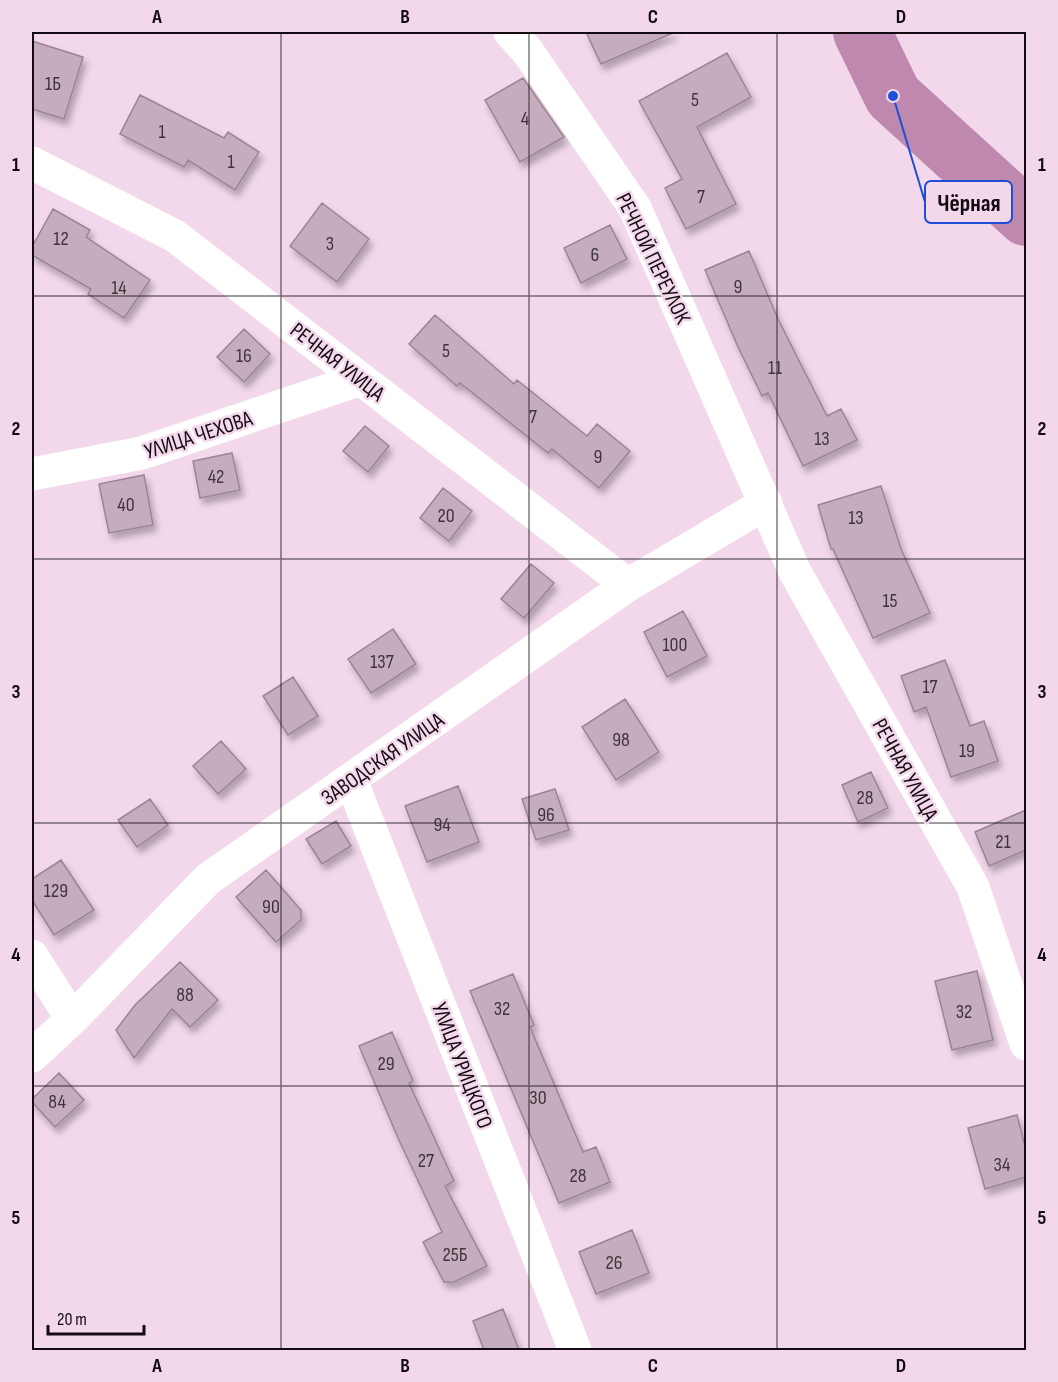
<svg xmlns="http://www.w3.org/2000/svg" width="1058" height="1382" viewBox="0 0 1058 1382" font-family="'Sofia Sans Condensed',sans-serif">
<style>
.lines{fill:none;stroke-linecap:round;stroke-linejoin:round}
.river{stroke:#bf88af;stroke-width:58}
.building{fill:#c6adbe;stroke:#9c8494;stroke-width:1.5;filter:url(#shadow)}
.street{stroke:#fff;stroke-width:33}
.grid{fill:none;stroke:#130b11;stroke-width:1.5;stroke-opacity:0.55}
.labels{text-anchor:middle;stroke-width:5;stroke-linejoin:round;paint-order:stroke}
.number-label{font-size:20px;fill:#40343c}
.street-label{font-size:22px;fill:#130b11;stroke:#f2d8ea}
.leader{fill:none;stroke:#1d4ed8;stroke-width:2}
.callout-dot{fill:#1d4ed8;stroke:#f2d8ea;stroke-width:2}
.callout{fill:#f2d8ea;stroke:#1d4ed8;stroke-width:2}
.callout-label{font-size:24px;text-anchor:middle;font-weight:bold;fill:#130b11}
.neatline{fill:none;stroke:#130b11;stroke-width:2}
.grid-label{font-size:20px;text-anchor:middle;font-weight:bold;fill:#130b11}
</style>
<defs>
<filter id="shadow"><feDropShadow dx="3.5" dy="6" stdDeviation="3" flood-color="#0004"/></filter>
</defs>
<rect width="100%" height="100%" fill="#f2d8ea"/>
<g class="lines">
<path class="river" d="M 862,32 L 893,96 L 1026,217"/>
</g>
<path class="building" d="M 586,32 L 675,32 L 601,64 Z
M 32,41 L 83,57 L 64,119 L 32,109 Z
M 727,53 L 751,97 L 697,127 L 736,204 L 686,229 L 665,188 L 682,179 L 639,101 Z
M 523,78 L 564,137 L 520,162 L 485,100 Z
M 140,95 L 224,138 L 228,132 L 259,152 L 235,190 L 188,160 L 184,167 L 120,134 Z
M 322,203 L 369,239 L 337,282 L 290,246 Z
M 53,209 L 90,230 L 86,237 L 150,280 L 124,318 L 88,294 L 91,289 L 32,255 L 32,247 Z
M 610,225 L 627,259 L 581,283 L 564,248 Z
M 749,251 L 778,319 L 827,416 L 841,409 L 857,440 L 803,466 L 768,393 L 762,396 L 738,347 L 705,270 Z
M 435,315 L 514,384 L 517,380 L 587,436 L 597,424 L 630,451 L 599,488 L 552,449 L 548,453 L 460,383 L 457,386 L 409,344 Z
M 244,329 L 270,354 L 244,382 L 217,357 Z
M 365,426 L 389,446 L 368,472 L 343,451 Z
M 232,453 L 240,490 L 200,498 L 193,461 Z
M 144,475 L 153,525 L 109,533 L 99,484 Z
M 881,486 L 901,549 L 930,613 L 873,638 L 833,549 L 831,549 L 818,505 Z
M 443,488 L 472,511 L 449,541 L 420,518 Z
M 531,564 L 554,583 L 524,618 L 501,599 Z
M 683,611 L 707,656 L 667,677 L 644,632 Z
M 393,629 L 416,664 L 371,693 L 348,659 Z
M 945,660 L 970,726 L 984,721 L 998,761 L 951,777 L 926,707 L 914,712 L 901,676 Z
M 293,677 L 318,716 L 288,735 L 263,696 Z
M 625,699 L 659,752 L 616,780 L 582,727 Z
M 221,741 L 246,769 L 218,794 L 193,766 Z
M 871,772 L 888,808 L 858,822 L 842,785 Z
M 458,786 L 479,842 L 427,862 L 405,806 Z
M 555,789 L 569,830 L 536,840 L 522,799 Z
M 150,799 L 168,825 L 137,847 L 118,820 Z
M 1026,810 L 1026,850 L 989,866 L 975,832 Z
M 336,821 L 351,846 L 322,864 L 306,839 Z
M 61,860 L 94,910 L 54,935 L 32,900 L 32,879 Z
M 266,870 L 301,910 L 301,920 L 276,942 L 236,897 Z
M 180,962 L 218,1000 L 190,1027 L 172,1009 L 134,1058 L 116,1030 L 135,1005 Z
M 977,971 L 993,1040 L 952,1050 L 935,981 Z
M 513,974 L 534,1025 L 530,1027 L 583,1152 L 596,1147 L 610,1182 L 559,1203 L 470,991 Z
M 392,1032 L 413,1081 L 409,1083 L 454,1181 L 445,1186 L 487,1266 L 454,1282 L 444,1282 L 423,1242 L 442,1232 L 398,1138 L 359,1046 Z
M 59,1073 L 84,1100 L 55,1127 L 32,1102 L 32,1099 Z
M 1017,1115 L 1026,1150 L 1026,1177 L 985,1189 L 968,1128 Z
M 632,1230 L 649,1273 L 596,1294 L 579,1252 Z
M 503,1309 L 519,1350 L 484,1350 L 473,1321 Z"/>
<g class="lines">
<path class="street" d="M 510,32 L 528,52 L 635,208 L 795,572 L 973,887 L 1026,1044
M 32,163 L 175,236 L 628,585
M 32,474 L 142,453 L 361,379
M 351,780 L 575,1350
M 32,956 L 72,1019
M 32,1056 L 72,1019 L 208,879 L 628,585 L 766,503"/>
</g>
<path class="grid" d="M 281,32 L 281,1350M 529,32 L 529,1350M 777,32 L 777,1350M 32,296 L 1026,296M 32,559 L 1026,559M 32,823 L 1026,823M 32,1086 L 1026,1086"/>
<g class="labels">
<g class="number-label">
<text x="53" y="90">1Б</text>
<text x="695" y="106">5</text>
<text x="525" y="125">4</text>
<text x="162" y="138">1</text>
<text x="231" y="168">1</text>
<text x="701" y="203">7</text>
<text x="61" y="245">12</text>
<text x="330" y="250">3</text>
<text x="595" y="261">6</text>
<text x="738" y="293">9</text>
<text x="119" y="294">14</text>
<text x="446" y="357">5</text>
<text x="244" y="362">16</text>
<text x="775" y="374">11</text>
<text x="533" y="423">7</text>
<text x="822" y="445">13</text>
<text x="598" y="463">9</text>
<text x="216" y="483">42</text>
<text x="126" y="511">40</text>
<text x="446" y="522">20</text>
<text x="856" y="524">13</text>
<text x="890" y="607">15</text>
<text x="675" y="651">100</text>
<text x="382" y="668">137</text>
<text x="930" y="693">17</text>
<text x="621" y="746">98</text>
<text x="967" y="757">19</text>
<text x="865" y="804">28</text>
<text x="546" y="821">96</text>
<text x="442" y="831">94</text>
<text x="1003" y="848">21</text>
<text x="56" y="897">129</text>
<text x="271" y="913">90</text>
<text x="185" y="1001">88</text>
<text x="502" y="1015">32</text>
<text x="964" y="1018">32</text>
<text x="386" y="1070">29</text>
<text x="538" y="1104">30</text>
<text x="57" y="1108">84</text>
<text x="426" y="1167">27</text>
<text x="1002" y="1171">34</text>
<text x="578" y="1182">28</text>
<text x="455" y="1261">25Б</text>
<text x="614" y="1269">26</text>
</g>
<g class="street-label">
<text transform="translate(654 258) rotate(64)" y="8">РЕЧНОЙ ПЕРЕУЛОК</text>
<text transform="translate(338 361) rotate(38)" y="8">РЕЧНАЯ УЛИЦА</text>
<text transform="translate(198 434) rotate(-18)" y="8">УЛИЦА ЧЕХОВА</text>
<text transform="translate(382 758) rotate(-35)" y="8">ЗАВОДСКАЯ УЛИЦА</text>
<text transform="translate(906 769) rotate(61)" y="8">РЕЧНАЯ УЛИЦА</text>
<text transform="translate(463 1065) rotate(69)" y="8">УЛИЦА УРИЦКОГО</text>
</g>
</g>
<path class="leader" d="M893 96L925 202"/>
<circle class="callout-dot" cx="893" cy="96" r="6"/>
<rect class="callout" x="925" y="181" width="87" height="42" rx="6"/>
<g class="callout-label">
<text x="969" y="211">Чёрная</text>
</g>
<rect width="1058" height="1382" fill="none" stroke="#f2d8ea" stroke-width="66"/>
<path d="M48 1325v9h96v-9" fill="none" stroke="#130b11" stroke-width="3"/>
<text x="57" y="1325" font-size="18" fill="#130b11" stroke="#f2d8ea" stroke-width="4.5" paint-order="stroke">20 m</text>
<rect x="33" y="33" width="992" height="1316" class="neatline"/>
<g class="grid-label">
<text x="157" y="23">A</text>
<text x="405" y="23">B</text>
<text x="653" y="23">C</text>
<text x="901" y="23">D</text>
<text x="16" y="171">1</text>
<text x="1042" y="171">1</text>
<text x="16" y="435">2</text>
<text x="1042" y="435">2</text>
<text x="16" y="698">3</text>
<text x="1042" y="698">3</text>
<text x="16" y="961">4</text>
<text x="1042" y="961">4</text>
<text x="16" y="1224">5</text>
<text x="1042" y="1224">5</text>
<text x="157" y="1372">A</text>
<text x="405" y="1372">B</text>
<text x="653" y="1372">C</text>
<text x="901" y="1372">D</text>
</g>
</svg>
